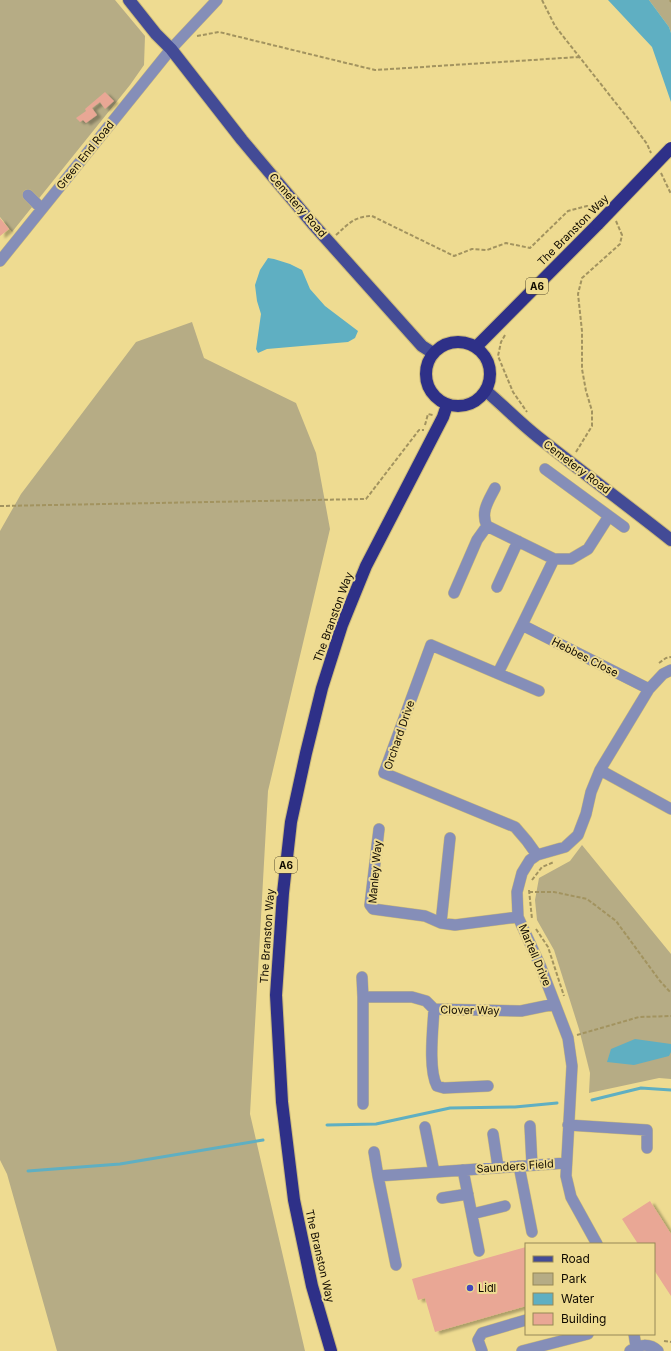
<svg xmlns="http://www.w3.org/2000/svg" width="671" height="1351" viewBox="0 0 671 1351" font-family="Inter,sans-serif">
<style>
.green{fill:#b6ac85}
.water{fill:#5fafc2}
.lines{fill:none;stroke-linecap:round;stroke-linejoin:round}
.stream{stroke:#5fafc2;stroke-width:3}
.building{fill:#e9a795;filter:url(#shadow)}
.minor-casing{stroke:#cbba7a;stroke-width:12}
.major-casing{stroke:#cbba7a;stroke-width:14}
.highway-casing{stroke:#cbba7a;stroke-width:14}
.path{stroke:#a2935f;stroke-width:2;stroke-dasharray:4 2;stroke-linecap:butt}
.minor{stroke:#858eb8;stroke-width:11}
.major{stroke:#434b96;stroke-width:12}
.highway{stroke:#2e3088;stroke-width:12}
.highway-bridge-casing{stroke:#cbba7a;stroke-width:14;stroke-linecap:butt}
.highway-bridge{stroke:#2e3088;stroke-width:12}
.poi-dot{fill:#4448bd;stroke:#eedb91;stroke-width:1.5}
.labels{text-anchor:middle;stroke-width:4;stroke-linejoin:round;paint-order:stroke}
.shield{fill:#eedb91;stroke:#53492c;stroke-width:1}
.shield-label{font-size:10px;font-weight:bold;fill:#110b00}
.street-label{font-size:11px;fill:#110b00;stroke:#eedb91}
.poi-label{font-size:11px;fill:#110b00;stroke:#eedb91;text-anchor:start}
</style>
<defs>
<filter id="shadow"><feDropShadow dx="4.5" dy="2.5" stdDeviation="1" flood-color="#0004"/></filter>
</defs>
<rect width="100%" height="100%" fill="#eedb91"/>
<path class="green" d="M 0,0 L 115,0 L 145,36 L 144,65 L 130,85 L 12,232 L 0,217 Z
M 649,0 L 671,0 L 671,33 L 669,27 Z
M 192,322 L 204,358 L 296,403 L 316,453 L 330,529 L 268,791 L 250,1114 L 305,1351 L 57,1351 L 7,1174 L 0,1160 L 0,531 L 21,494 L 136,342 Z
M 582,845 L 671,954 L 671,1079 L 659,1078 L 589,1093 L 590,1073 L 579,1029 L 554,950 L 537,920 L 535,900 L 539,878 L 570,861 Z"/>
<path class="water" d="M 608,0 L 649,0 L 669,27 L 671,33 L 671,102 L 652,47 Z
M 268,258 L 274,259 L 290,264 L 302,270 L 310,289 L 325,306 L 358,331 L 355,338 L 348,342 L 267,349 L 258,353 L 256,349 L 261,314 L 257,301 L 255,285 L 260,270 Z
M 635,1039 L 671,1044 L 671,1052 L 669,1056 L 634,1065 L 607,1062 L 611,1049 Z"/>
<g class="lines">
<path class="stream" d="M 592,1100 L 641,1088 L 671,1090
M 327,1125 L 376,1124 L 450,1108 L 515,1107 L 557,1103
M 28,1171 L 120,1164 L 263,1140"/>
</g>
<path class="building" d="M 105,92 L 114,101 L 105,109 L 100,102 L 92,108 L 97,115 L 86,123 L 83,120 L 80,122 L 76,118 L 86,111 L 85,109 Z
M 0,218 L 9,229 L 0,236 Z
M 650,1201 L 671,1234 L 671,1296 L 654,1270 L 654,1244 L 638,1244 L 622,1219 Z
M 526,1247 L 526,1306 L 435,1332 L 425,1298 L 418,1300 L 412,1279 Z"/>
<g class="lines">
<g class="minor-casing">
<path id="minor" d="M 28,195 L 42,209
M 0,261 L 171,49 L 217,0
M 545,469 L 624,527
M 495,488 C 489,500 480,512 487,526 L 554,559 L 571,559 L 588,549 L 609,516
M 497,587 L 518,541
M 454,593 L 477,540 L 487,526
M 522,625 L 649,689
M 498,673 L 522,625 L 554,559
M 600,770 L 671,809
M 379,829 L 370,905 L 373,909 L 425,916 L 441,923 L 455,925 L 518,917
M 537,855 L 527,841 L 515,827 L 384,773 L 431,645 L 539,691
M 441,923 L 450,838
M 362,977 L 363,997 L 363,1104
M 363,997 L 412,997 L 426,1001 L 434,1009 L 521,1011 L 555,1004
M 434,1009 C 433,1028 428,1070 437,1086 L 444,1088 L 488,1086
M 568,1125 L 647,1130 L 647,1148
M 530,1126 L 532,1165
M 425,1127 L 434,1172
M 493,1134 L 498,1167
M 374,1152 L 378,1176
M 519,1166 L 532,1232
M 463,1170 L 479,1251
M 442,1198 L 468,1194
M 472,1214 L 505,1206
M 597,1244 L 571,1197 L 566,1176 L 572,1066 L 568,1038 L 540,965 L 518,917 L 517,892 L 522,873 L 530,860 L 537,855 L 565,847 L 578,835 L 586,814 L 591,792 L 600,770 L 649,689 L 663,674 L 671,670
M 396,1265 L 378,1176 L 566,1163
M 634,1334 L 636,1347
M 482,1351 L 478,1340 L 482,1333 L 526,1320
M 522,1351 L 588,1334
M 630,1351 C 638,1344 650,1343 658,1351"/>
</g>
<g class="major-casing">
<path id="major" d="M 129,0 L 156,34 L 171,49 L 242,140 L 312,223 L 422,346 L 433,353
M 486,391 C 504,406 520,423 538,437 C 582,472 627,505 671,540"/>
</g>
<g class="highway-casing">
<path id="highway" d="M426 374a32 32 0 1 1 64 0a32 32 0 1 1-64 0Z
M 476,347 L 598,224
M 331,1351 L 312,1286 L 294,1200 L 282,1102 L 276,995 L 283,893 L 291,822 L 306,753 L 322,688 L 342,625 L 366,566 L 443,417 L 447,405"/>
</g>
<path class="path" d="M 542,0 L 555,26 L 630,121 L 647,144 L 651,153
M 670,0 L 671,2
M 197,36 L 219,32 L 375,70 L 579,57
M 661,173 L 671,194
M 336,235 C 348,224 355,216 372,216 L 454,256 L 472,249 L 487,250 L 506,243 L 530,248 L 568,211 L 587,206 L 599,208
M 505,335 L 501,342 L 498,356 L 513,392 L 527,412
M 425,425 L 428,414 L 433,415
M 576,452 L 592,426 L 592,411 L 586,391 L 582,369 L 582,331 L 578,294 L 582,278 L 620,244 L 622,235 L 616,221
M 0,506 L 366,499 L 419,430 L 424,430
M 659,663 L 666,658 L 671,657
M 532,880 L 542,867 L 554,862
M 529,890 L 532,919
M 529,892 L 554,892 L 587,899 L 616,921 L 660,981 L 671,993
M 536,929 L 548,947 L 564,996
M 577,1035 L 639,1017 L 671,1016
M 664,1341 L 671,1342"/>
<use href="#minor" class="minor"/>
<use href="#major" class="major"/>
<use href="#highway" class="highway"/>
<g class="highway-bridge-casing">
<path id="highway-bridge" d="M 598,224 L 671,148"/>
</g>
<use href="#highway-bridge" class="highway-bridge"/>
</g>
<circle class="poi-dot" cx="470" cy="1288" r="4"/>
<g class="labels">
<g class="shield">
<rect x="526" y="278" width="22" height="16" rx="3"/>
<rect x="275" y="857" width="22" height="16" rx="3"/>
</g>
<g class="shield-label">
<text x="537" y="290">A6</text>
<text x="286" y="869">A6</text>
</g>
<g class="street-label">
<text transform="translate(85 155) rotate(-51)" y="4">Green End Road</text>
<text transform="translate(298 205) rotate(49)" y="4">Cemetery Road</text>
<text transform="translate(573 230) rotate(-45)" y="4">The Branston Way</text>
<text transform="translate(577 467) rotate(37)" y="4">Cemetery Road</text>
<text transform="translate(333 617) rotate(-70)" y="4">The Branston Way</text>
<text transform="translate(585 657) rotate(27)" y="4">Hebbes Close</text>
<text transform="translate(399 735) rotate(-71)" y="4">Orchard Drive</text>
<text transform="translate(375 872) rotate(-85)" y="4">Manley Way</text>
<text transform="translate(267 936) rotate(-86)" y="4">The Branston Way</text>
<text transform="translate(535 955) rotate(67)" y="4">Martell Drive</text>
<text transform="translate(470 1010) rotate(1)" y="4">Clover Way</text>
<text transform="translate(515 1166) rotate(-4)" y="4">Saunders Field</text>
<text transform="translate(320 1256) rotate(77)" y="4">The Branston Way</text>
</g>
<g class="poi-label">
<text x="478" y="1292">Lidl</text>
</g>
</g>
<rect x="525" y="1243" width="130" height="92" fill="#eedb91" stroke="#968857"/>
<rect x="533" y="1256" width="20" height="6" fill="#434b96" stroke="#968857"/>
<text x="561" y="1263" font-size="12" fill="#110b00">Road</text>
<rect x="533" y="1273" width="20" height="12" fill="#b6ac85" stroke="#968857"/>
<text x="561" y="1283" font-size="12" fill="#110b00">Park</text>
<rect x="533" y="1293" width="20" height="12" fill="#5fafc2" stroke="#968857"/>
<text x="561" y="1303" font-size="12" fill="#110b00">Water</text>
<rect x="533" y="1313" width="20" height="12" fill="#e9a795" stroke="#968857"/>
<text x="561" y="1323" font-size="12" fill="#110b00">Building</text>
</svg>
